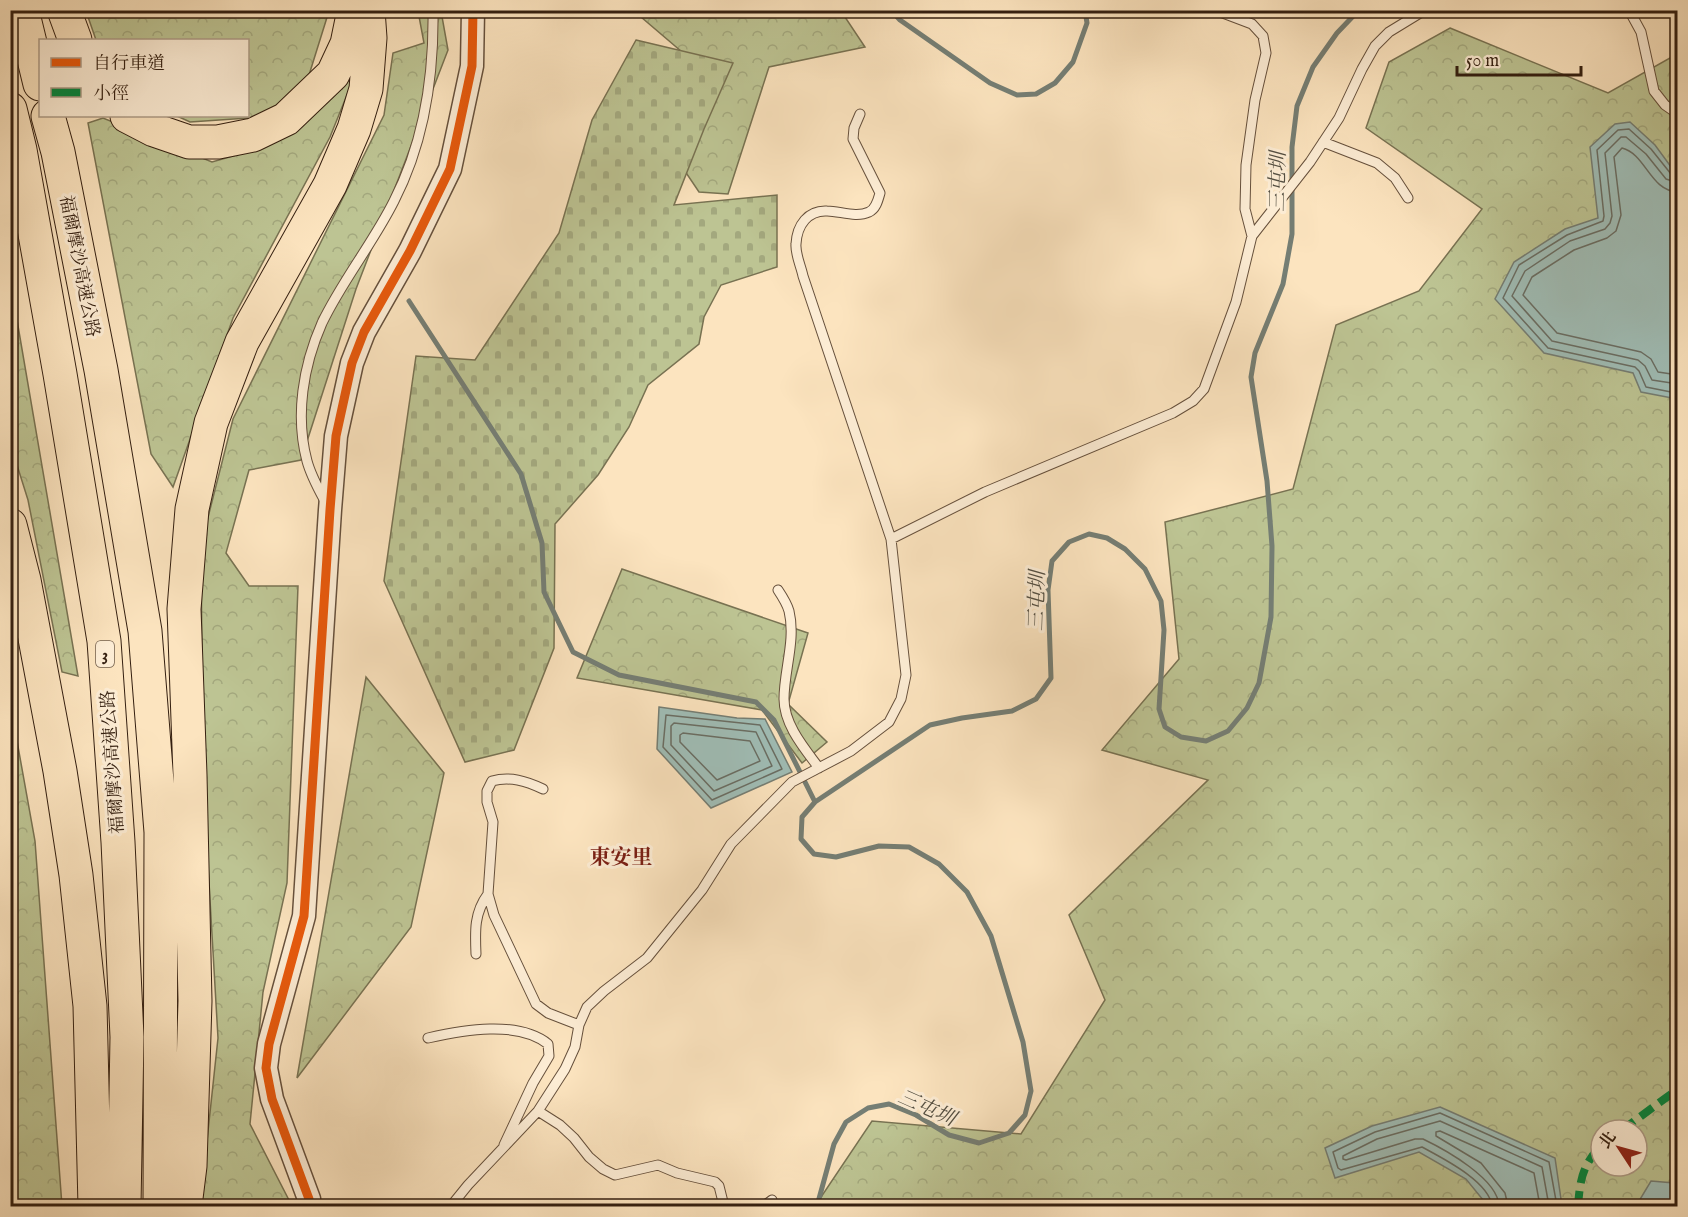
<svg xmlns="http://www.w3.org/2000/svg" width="1688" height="1217" viewBox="0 0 1688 1217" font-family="'IM FELL English','Noto Serif TC',serif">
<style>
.forest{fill:url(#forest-crowns);stroke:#787252;stroke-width:1.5;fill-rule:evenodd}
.cemetery{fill:url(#cemetery-stones);stroke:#787252;stroke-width:1.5}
.water{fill:#a0beb7;stroke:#757e74;stroke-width:1.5}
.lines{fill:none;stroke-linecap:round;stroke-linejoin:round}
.shore{stroke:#6a6e64;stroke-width:1.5}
.stream{stroke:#757e74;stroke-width:5}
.service-casing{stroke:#66503c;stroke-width:11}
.tertiary-casing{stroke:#66503c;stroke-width:25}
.motorway-casing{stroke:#341f10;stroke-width:35}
.service{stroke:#fdedd5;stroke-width:9}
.tertiary{stroke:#fdedd5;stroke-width:22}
.motorway{stroke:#fce4bf;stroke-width:33}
.quiet{stroke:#00873e;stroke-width:8;stroke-dasharray:15 8;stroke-linecap:butt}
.cycleway-casing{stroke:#fdedd5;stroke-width:13}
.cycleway{stroke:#e8590c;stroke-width:9}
.labels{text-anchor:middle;stroke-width:6;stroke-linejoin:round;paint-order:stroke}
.shield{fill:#fdedd5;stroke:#705d4b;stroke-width:1.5}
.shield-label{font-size:16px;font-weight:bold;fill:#341f10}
.street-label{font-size:18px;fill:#341f10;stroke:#fdedd5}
.water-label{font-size:20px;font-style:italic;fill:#544f42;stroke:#fdedd5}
.quarter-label{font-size:21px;font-weight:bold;fill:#7a1f14;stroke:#fdedd5}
</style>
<defs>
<pattern id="forest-crowns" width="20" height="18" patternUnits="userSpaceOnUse" patternTransform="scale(1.5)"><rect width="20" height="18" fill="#bdc493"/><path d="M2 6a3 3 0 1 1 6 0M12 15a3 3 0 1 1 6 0" fill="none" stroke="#a3a87e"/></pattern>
<pattern id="cemetery-stones" width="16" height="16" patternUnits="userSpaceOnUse" patternTransform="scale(1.5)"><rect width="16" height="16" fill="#bdc493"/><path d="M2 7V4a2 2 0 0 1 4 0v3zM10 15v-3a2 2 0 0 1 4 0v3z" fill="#a3a87e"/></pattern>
</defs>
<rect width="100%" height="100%" fill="#fce4bf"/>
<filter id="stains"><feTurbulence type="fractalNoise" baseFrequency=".00333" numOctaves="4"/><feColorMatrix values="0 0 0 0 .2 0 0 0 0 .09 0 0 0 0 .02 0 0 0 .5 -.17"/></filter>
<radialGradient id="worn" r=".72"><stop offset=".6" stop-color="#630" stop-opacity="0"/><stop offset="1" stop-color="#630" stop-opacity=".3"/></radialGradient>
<path class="forest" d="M 86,11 L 329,11 L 309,75 L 265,117 L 190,122 L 177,116 L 248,116 L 248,40 L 96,40 Z
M 418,11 L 441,11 L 448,50 L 356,289 L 301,460 L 249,470 L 226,553 L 249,586 L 298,586 L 287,883 L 263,992 L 250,1124 L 292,1206 L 200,1206 L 218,1038 L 203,779 L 201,545 L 233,419 L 384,115 L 393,53 L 424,43 Z
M 634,11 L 841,11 L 865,47 L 769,67 L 728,194 L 699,192 L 658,131 L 709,75 Z
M 1450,28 L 1608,93 L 1677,54 L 1677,1206 L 815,1206 L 872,1121 L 1021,1134 L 1105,1000 L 1069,915 L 1208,780 L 1102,750 L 1179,659 L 1165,522 L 1293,489 L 1336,325 L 1419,291 L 1482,209 L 1366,128 L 1389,62 ZM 1601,1130 L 1637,1130 L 1637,1166 L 1601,1166 Z
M 355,75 L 330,137 L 233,318 L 173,487 L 151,454 L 88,123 L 103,118 L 212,162 L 261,148 L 343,76 Z
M 11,285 L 78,676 L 62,672 L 28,500 L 11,446 Z
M 622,569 L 808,633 L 788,704 L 827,742 L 802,763 L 762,710 L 577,678 Z
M 366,677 L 444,773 L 411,927 L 297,1078 Z
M 10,702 L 35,841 L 62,1206 L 11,1206 Z"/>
<path class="cemetery" d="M 636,40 L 733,63 L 704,129 L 674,205 L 777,195 L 777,267 L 721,285 L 704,317 L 699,344 L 648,385 L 629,427 L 598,475 L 555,524 L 554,648 L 514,750 L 465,762 L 384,581 L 416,356 L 475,360 L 559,233 L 592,120 Z"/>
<path class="water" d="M 1630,122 L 1655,145 L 1677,175 L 1678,397 L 1672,398 L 1641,392 L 1633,373 L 1544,353 L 1495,299 L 1514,262 L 1565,229 L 1598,218 L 1590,147 L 1615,124 Z
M 659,707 L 737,718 L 765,719 L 792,772 L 711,808 L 657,749 Z
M 1440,1107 L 1555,1158 L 1562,1206 L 1488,1206 L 1466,1179 L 1419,1152 L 1335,1178 L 1325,1148 L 1372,1126 Z
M 1651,1181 L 1674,1183 L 1675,1206 L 1636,1206 Z"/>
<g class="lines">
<path class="shore" d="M 1678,176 L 1671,174 L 1651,149 L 1629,129 L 1618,130 L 1597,150 L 1604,216 L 1603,221 L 1567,235 L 1519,265 L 1503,298 L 1548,348 L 1635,367 L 1639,371 L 1646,387 L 1671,392 L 1678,391
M 1678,183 L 1666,179 L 1646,154 L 1626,137 L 1621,137 L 1605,153 L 1612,216 L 1610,223 L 1605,229 L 1570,241 L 1525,271 L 1512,296 L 1552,341 L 1638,360 L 1645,366 L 1652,380 L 1678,384
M 1678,192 C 1650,191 1646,154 1622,148 L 1614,157 L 1621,215 L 1616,231 L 1607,238 L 1574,250 L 1532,277 L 1523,295 L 1557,333 L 1641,352 L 1651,359 L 1658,372 L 1678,375
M 666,715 L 760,725 L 782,769 L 712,800 L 663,747 Z
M 674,723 L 756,732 L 772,766 L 714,791 L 671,745 L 671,726 Z
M 683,733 L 750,741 L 760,761 L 717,780 L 680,742 L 680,735 Z
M 1492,1206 C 1489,1181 1442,1158 1422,1147 L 1341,1170 L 1338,1168 L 1333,1152 L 1375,1132 L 1440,1113 L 1549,1162 L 1557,1206
M 1499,1206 C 1498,1179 1446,1150 1423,1139 L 1415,1139 L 1346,1160 L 1343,1159 L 1343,1156 L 1377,1139 L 1440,1121 L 1542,1167 L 1549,1206
M 1508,1206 L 1505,1193 L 1481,1163 L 1436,1136 L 1436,1132 L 1440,1131 L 1534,1173 L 1540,1206"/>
<path class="stream" d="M 891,10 L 900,20 L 990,83 L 1017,95 L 1036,94 L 1055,83 L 1073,62 L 1087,23 L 1085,10
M 409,301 L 521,474 L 542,543 L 544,592 L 573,652 L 619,675 L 756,702 L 774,720 L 815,802
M 817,1206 L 834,1144 L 846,1122 L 868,1108 L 889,1104 L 916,1115 L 949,1135 L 979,1143 L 1009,1133 L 1025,1115 L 1031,1091 L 1023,1042 L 991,936 L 967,892 L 939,864 L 909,847 L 879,846 L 836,857 L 814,854 L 801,839 L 802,817 L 815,802 L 930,725 L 962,718 L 1012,711 L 1036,699 L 1051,678 L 1048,590 L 1052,561 L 1069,542 L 1089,534 L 1107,538 L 1125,549 L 1145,569 L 1161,601 L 1164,630 L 1159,709 L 1165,727 L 1181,737 L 1206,741 L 1228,731 L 1247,708 L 1259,683 L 1271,617 L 1272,546 L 1267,481 L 1251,377 L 1255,353 L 1283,284 L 1292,234 L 1292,147 L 1297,106 L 1313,67 L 1337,33 L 1359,10"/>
<g class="service-casing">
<path id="service" d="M 1215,10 L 1252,24 L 1263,36 L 1266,53 L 1255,100 L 1246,165 L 1245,209 L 1252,236
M 1629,10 L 1641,32 L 1654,91 L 1665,105 L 1678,114
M 1323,142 L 1377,163 L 1395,178 L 1408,198
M 326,503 C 319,490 311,476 307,461 C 295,416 303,366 322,323 C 342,281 373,243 394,201 C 424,143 434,75 433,10
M 891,539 L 985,492 L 1173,413 L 1193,401 L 1204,389 L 1236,302 L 1252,236 L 1310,162 L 1339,118 L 1362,69 L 1375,46 L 1389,32 L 1425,10
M 778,590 C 782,596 787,604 789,611 C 796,640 784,670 784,699 C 784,725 805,749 819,768
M 543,789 C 526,781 510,776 492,781 L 487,791 L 487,802 L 493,822 L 488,894 L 494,915 L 536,1004 L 548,1013 L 579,1025
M 476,954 C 475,931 474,913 488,894
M 428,1038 C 463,1030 518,1020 548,1044 L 549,1056 L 533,1083 L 504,1145
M 538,1111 L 560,1125 L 574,1138 L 589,1157 L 603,1169 L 615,1175 L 658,1165 L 677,1173 L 715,1182 L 719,1186 L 724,1206
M 451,1206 L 468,1185 L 538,1111 L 565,1069 L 575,1047 L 579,1025 L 587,1007 L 604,991 L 647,958 L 702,890 L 731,844 L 792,782 L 851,751 L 889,722 L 901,699 L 906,675 L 891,539 L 803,276 C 801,266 795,254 796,244 C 797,225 808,210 827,211 C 840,211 856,218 869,212 C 876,209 878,200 880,193 L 853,139 L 854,128 L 860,114
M 764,1206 L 772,1200"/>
</g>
<g class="tertiary-casing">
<path id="tertiary" d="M 310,1206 L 309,1199 L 272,1099 L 266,1068 L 269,1044 L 304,916 L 330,510 L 336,436 L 352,363 L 364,332 L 410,251 L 450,169 L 472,66 L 473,10"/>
</g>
<g class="motorway-casing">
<path id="motorway" d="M 22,10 L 40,84
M 64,10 L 75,40
M 10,109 L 20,150 L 60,374 L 104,641 L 118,842 L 127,1037 L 124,1206
M 48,116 L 58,152 L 101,370 L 145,631 L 161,832 L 160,1206
M 127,116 L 154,130 L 189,142 L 218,142 L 253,135 L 286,119 L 333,74 L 347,44 L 354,10
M 10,525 L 24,580 L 60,771 L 76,875 L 90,1006 L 95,1206
M 185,1206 L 190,1166 L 195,1001 L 190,775 L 184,609 L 192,509 L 211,423 L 242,342 L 330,185 L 354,129 L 366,89 L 370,38 L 368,10"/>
</g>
<use href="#service" class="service"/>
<use href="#tertiary" class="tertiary"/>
<use href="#motorway" class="motorway"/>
<path class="quiet" d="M 1622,1130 L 1678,1089
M 1578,1206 C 1580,1181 1582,1165 1601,1146"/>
<g class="cycleway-casing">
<path id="cycleway" d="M 310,1206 L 309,1199 L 272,1099 L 266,1068 L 269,1044 L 304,916 L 330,510 L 336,436 L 352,363 L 364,332 L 410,251 L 450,169 L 472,66 L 473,10"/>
</g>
<use href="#cycleway" class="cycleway"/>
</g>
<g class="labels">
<rect class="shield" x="96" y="641" width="18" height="26" rx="4.5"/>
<g class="shield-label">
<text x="105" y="660">3</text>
</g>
<g class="street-label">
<text transform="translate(80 266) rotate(79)" y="6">福爾摩沙高速公路</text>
<text transform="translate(112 762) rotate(-94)" y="6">福爾摩沙高速公路</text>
</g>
<g class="water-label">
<text transform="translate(1277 182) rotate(-89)" y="7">三屯圳</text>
<text transform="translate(1036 601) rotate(-88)" y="7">三屯圳</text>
<text transform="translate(927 1107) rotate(24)" y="7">三屯圳</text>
</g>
<g class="quarter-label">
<text x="621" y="864">東安里</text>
</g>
</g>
<rect width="1688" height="1217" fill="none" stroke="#fce4bf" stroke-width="36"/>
<rect x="12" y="12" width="1664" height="1193" fill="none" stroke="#341f10" stroke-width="3"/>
<rect x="18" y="18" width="1652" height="1181" fill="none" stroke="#341f10" stroke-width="1.5"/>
<rect x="39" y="39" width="210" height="78" fill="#fdedd5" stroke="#ad9b86" stroke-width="1.5"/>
<rect x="51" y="58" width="30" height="9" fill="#e8590c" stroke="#ad9b86" stroke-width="1.5"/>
<text x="93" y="69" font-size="18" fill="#341f10">自行車道</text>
<rect x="51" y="88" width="30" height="9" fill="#00873e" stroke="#ad9b86" stroke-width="1.5"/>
<text x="93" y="99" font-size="18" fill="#341f10">小徑</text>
<g transform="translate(1619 1148) rotate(306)"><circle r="28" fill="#fdedd5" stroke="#ad9b86" stroke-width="1.5"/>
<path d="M0-4.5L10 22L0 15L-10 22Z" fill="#8f2418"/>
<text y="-9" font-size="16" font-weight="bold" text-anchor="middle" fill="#341f10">北</text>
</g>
<path d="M1457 66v9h124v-9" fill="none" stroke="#341f10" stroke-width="3"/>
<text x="1466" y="66" font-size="18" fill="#341f10" stroke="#fdedd5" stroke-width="4.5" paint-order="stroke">50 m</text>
<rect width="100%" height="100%" filter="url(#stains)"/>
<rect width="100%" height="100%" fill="url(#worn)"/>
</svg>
